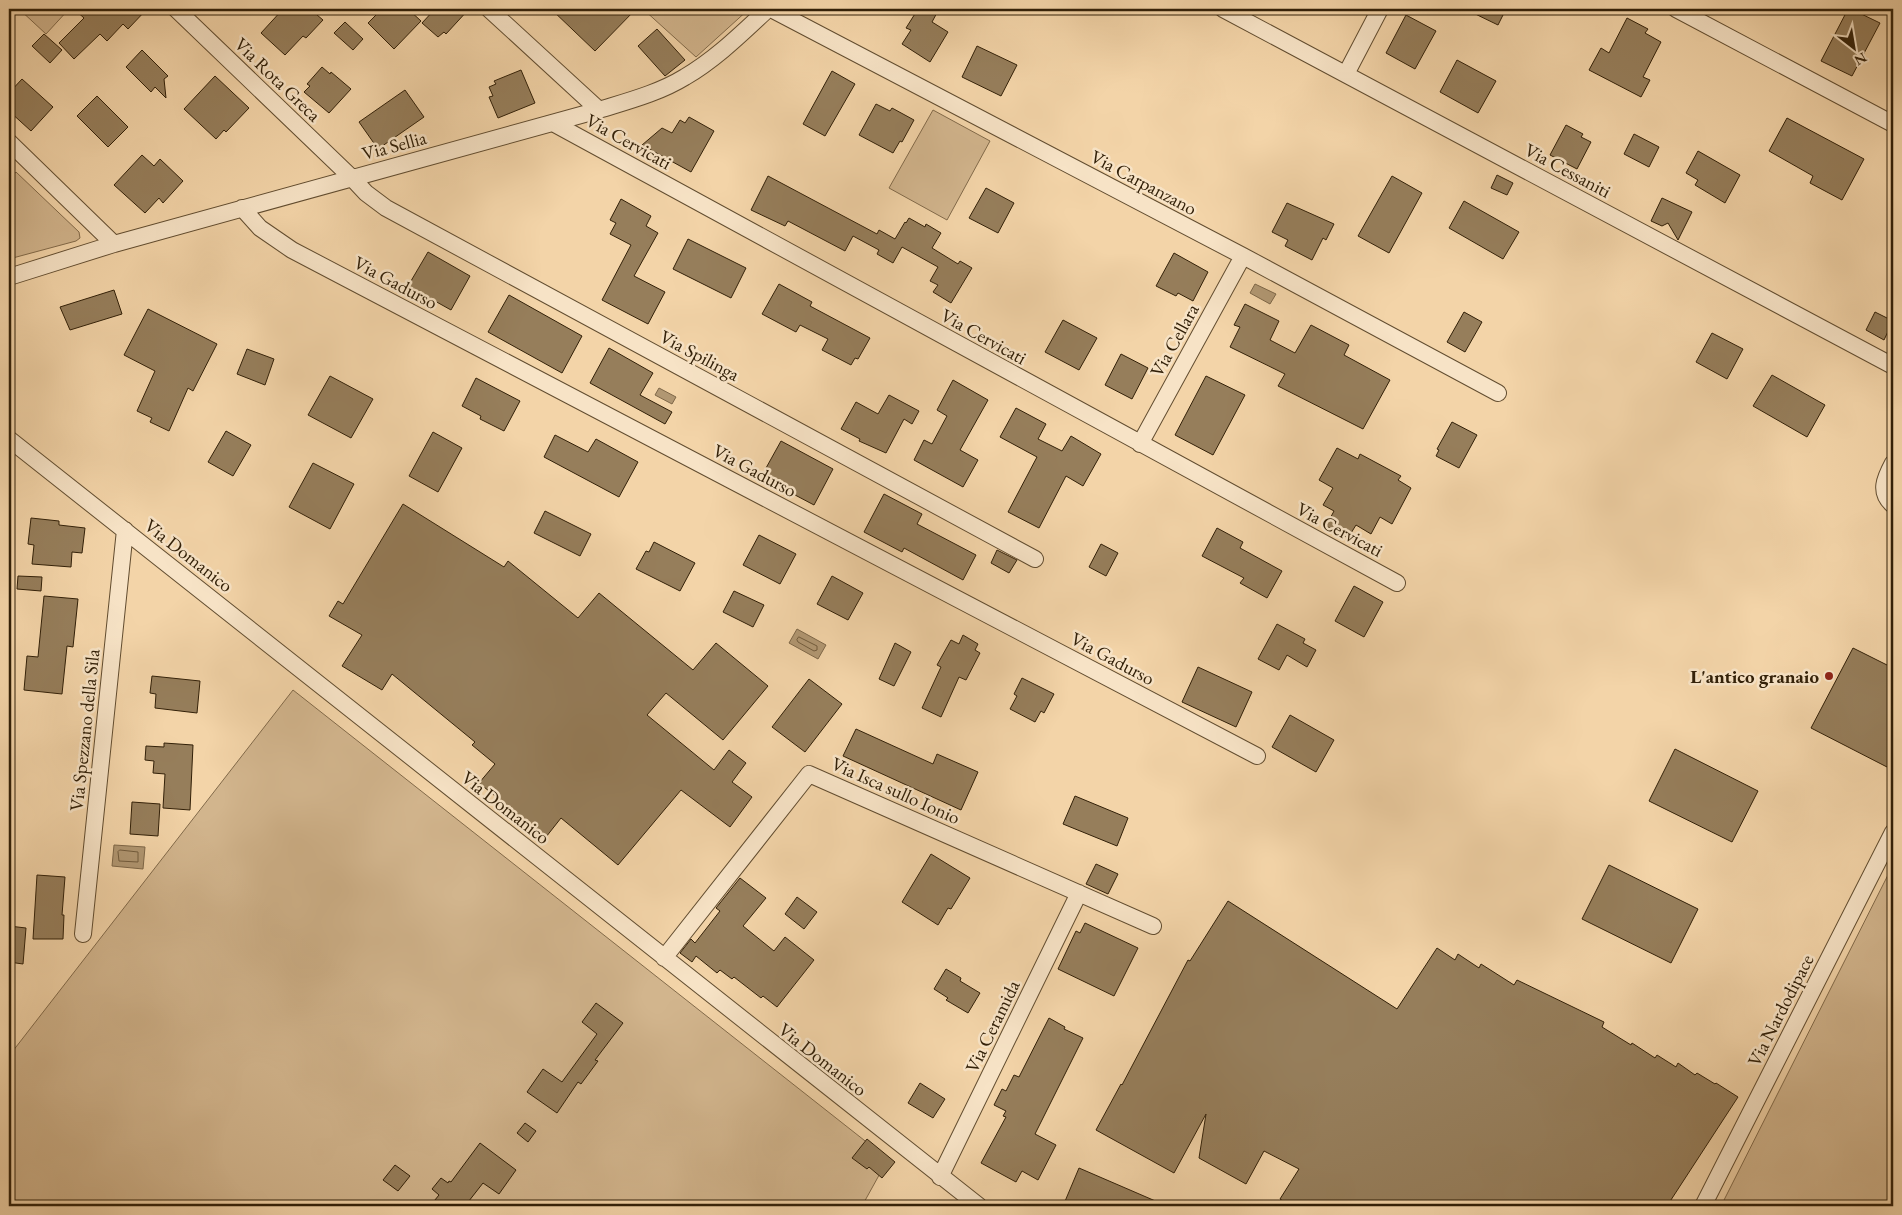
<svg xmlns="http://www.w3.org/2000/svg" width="1902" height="1215" viewBox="0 0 1902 1215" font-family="'EB Garamond',serif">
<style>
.green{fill:#d2b58d;stroke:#826a4a}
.water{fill:#b19772;stroke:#7e6748}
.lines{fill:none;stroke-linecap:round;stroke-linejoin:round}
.shore{stroke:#725c3d;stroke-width:1}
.building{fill:#967e5b;stroke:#322008}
.minor-casing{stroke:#624d30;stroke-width:18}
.minor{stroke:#f7e3c6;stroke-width:16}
.poi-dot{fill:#8f2418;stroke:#f7e3c6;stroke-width:2}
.labels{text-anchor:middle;stroke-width:5;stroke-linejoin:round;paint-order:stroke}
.street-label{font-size:19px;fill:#322008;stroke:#f7e3c6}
.poi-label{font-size:19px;font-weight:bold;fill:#322008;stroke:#f7e3c6;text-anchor:end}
</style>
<rect width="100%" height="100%" fill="#f3d4a8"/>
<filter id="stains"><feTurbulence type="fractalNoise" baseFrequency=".004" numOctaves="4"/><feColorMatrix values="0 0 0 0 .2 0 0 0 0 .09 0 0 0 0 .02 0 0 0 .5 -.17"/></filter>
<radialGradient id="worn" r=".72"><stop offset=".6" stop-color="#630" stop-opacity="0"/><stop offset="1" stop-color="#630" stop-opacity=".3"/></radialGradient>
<path class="green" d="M 19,9 L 69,9 L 46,34 Z
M 643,9 L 749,9 L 696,57 Z
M 933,110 L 990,141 L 947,220 L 889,188 Z
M 16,172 L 79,232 L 80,238 L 76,241 L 9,259 L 9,180 Z
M 293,690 L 888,1159 L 862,1206 L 9,1206 L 9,1056 Z
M 1893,865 L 1893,1206 L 1721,1206 Z"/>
<path class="water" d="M 1255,284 L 1276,294 L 1270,304 L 1250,293 Z
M 659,388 L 676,397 L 672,404 L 655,395 Z
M 797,629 L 826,645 L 818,659 L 789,643 Z
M 114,845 L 145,847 L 143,869 L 112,866 Z"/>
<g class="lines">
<path class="shore" d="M 799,637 L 817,646 L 817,650 L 814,651 L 798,642 L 797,640 Z
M 120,850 L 138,852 L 138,862 L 119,861 L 118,852 Z"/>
</g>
<path class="building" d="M 74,9 L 147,9 L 128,29 L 123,24 L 107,41 L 100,34 L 74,59 L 59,43 L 84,18 Z
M 283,9 L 310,9 L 323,20 L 306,38 L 303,36 L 285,55 L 261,33 Z
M 382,9 L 408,9 L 421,21 L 394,49 L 368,23 Z
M 435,9 L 469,9 L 446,34 L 444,32 L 438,37 L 422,23 Z
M 551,9 L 636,9 L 595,51 Z
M 918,9 L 939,9 L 932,22 L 948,32 L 930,62 L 902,44 L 911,30 L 906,28 Z
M 1465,9 L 1506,9 L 1498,25 Z
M 1848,9 L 1851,9 L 1880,23 L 1852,76 L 1821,61 Z
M 1406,15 L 1436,31 L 1415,69 L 1386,53 Z
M 1627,18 L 1648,29 L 1645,33 L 1661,42 L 1643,77 L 1650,80 L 1641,97 L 1589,70 L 1601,48 L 1609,53 Z
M 345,22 L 363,39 L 353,50 L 334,33 Z
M 657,29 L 685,60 L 665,76 L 638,46 Z
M 44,34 L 62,50 L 50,63 L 32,46 Z
M 977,46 L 1017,65 L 1001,96 L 962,77 Z
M 142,50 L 168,76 L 164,79 L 166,98 L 155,87 L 151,92 L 126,67 Z
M 1457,60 L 1496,81 L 1478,113 L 1440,92 Z
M 322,67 L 330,74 L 331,72 L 351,89 L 329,113 L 304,92 L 310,86 L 307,84 Z
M 521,70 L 535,103 L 498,118 L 489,97 L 493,96 L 489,87 L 496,84 L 494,81 Z
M 832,71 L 855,84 L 825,136 L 803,124 Z
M 215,76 L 249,108 L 226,132 L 224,130 L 216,139 L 184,109 Z
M 22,79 L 53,107 L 31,131 L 9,111 L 9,93 Z
M 405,90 L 424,117 L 378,149 L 359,122 Z
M 97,96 L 128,127 L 108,147 L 77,116 Z
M 876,104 L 890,111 L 892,108 L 914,120 L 902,142 L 900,141 L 893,153 L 859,135 Z
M 689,117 L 714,131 L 691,172 L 642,145 L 662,128 L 672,133 L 680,120 L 685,123 Z
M 1787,118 L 1864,159 L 1842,200 L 1810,183 L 1813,176 L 1769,151 Z
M 1566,125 L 1583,134 L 1581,137 L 1591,142 L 1577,169 L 1550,155 Z
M 1634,134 L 1659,147 L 1649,167 L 1624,154 Z
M 1698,151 L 1740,175 L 1725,203 L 1695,185 L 1698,180 L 1686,173 Z
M 142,155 L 154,166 L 160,159 L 183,181 L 163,203 L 159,198 L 145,213 L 114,185 Z
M 1497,175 L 1513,183 L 1507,195 L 1491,188 Z
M 768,176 L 877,234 L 879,230 L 895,239 L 905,222 L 906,223 L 909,218 L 925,227 L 926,224 L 941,233 L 932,248 L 958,264 L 960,261 L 972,268 L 951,303 L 933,292 L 938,285 L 930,281 L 938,267 L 902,247 L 893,263 L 877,254 L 879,250 L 853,236 L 845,251 L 788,221 L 785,226 L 751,210 Z
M 1392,176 L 1422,193 L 1389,253 L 1358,236 Z
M 986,188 L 1014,203 L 998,233 L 969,218 Z
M 1662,198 L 1692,212 L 1678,240 L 1668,223 L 1662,226 L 1651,221 Z
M 621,199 L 651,216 L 646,226 L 658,233 L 634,276 L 665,292 L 648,324 L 602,300 L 631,245 L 610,234 L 616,223 L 610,220 Z
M 1464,201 L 1519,232 L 1503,259 L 1449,228 Z
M 1287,203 L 1334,224 L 1326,240 L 1323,238 L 1312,260 L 1285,246 L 1288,240 L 1272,232 Z
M 688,239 L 746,268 L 731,298 L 673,269 Z
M 428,252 L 470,276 L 451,310 L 408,286 Z
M 1174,253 L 1208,272 L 1193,301 L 1178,293 L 1176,296 L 1156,286 Z
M 779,284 L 812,302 L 810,306 L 870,338 L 858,359 L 855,358 L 851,365 L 822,350 L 828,339 L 800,325 L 796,332 L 762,314 Z
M 114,290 L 122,314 L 70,330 L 60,307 Z
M 509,295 L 582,336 L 562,373 L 488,332 Z
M 1245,304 L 1279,321 L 1270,340 L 1295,353 L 1311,325 L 1349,345 L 1344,355 L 1390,380 L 1363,429 L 1278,386 L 1285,374 L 1230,347 L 1240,327 L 1234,325 Z
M 148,309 L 217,344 L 193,391 L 188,388 L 169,431 L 150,422 L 152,418 L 137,411 L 155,371 L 124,355 Z
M 1464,312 L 1482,322 L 1465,352 L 1447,342 Z
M 1875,312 L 1893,321 L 1884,340 L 1866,330 Z
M 1063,320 L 1097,338 L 1079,370 L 1045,352 Z
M 1712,333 L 1743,349 L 1727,379 L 1696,362 Z
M 609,348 L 653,373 L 640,395 L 672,412 L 665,424 L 590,383 Z
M 247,349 L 274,359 L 265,385 L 237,374 Z
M 1121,354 L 1148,368 L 1132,399 L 1105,385 Z
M 1772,375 L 1825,405 L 1807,437 L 1753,406 Z
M 330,376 L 373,399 L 351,438 L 308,415 Z
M 1206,376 L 1245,395 L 1213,455 L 1175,435 Z
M 476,378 L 520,401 L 504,431 L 480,419 L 481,416 L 462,406 Z
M 953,380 L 988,400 L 960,450 L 978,460 L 963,487 L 914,460 L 924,440 L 932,444 L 947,416 L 937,410 Z
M 889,395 L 919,411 L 912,424 L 904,419 L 886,453 L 859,441 L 860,439 L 841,429 L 856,402 L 878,414 Z
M 1016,408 L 1046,424 L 1038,439 L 1062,451 L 1071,436 L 1101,454 L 1083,486 L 1066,476 L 1039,528 L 1008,512 L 1037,457 L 1000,437 Z
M 1452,422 L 1477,435 L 1459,468 L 1436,456 L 1439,450 L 1437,449 Z
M 226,431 L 251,445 L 233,476 L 208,462 Z
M 433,432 L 462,448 L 438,492 L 409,476 Z
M 555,435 L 588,452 L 596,439 L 638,462 L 619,497 L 544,457 Z
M 781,441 L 833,469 L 814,505 L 761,477 Z
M 1337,448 L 1358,459 L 1360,454 L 1401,476 L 1398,480 L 1411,488 L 1392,524 L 1380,517 L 1371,534 L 1356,525 L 1348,538 L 1326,526 L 1334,511 L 1323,505 L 1333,488 L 1319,480 Z
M 313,463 L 354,484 L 330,529 L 289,507 Z
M 884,494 L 922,514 L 917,524 L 976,555 L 963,580 L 904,548 L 902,552 L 864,532 Z
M 403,504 L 504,567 L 508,561 L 578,618 L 599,593 L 693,670 L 716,643 L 768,686 L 723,740 L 666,693 L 647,715 L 714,770 L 729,750 L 746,763 L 732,782 L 752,797 L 730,827 L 681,790 L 618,865 L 561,818 L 546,837 L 479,783 L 495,764 L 472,745 L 475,742 L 392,674 L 382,690 L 342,666 L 362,635 L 329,616 L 338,601 L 343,604 Z
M 545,511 L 591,534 L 580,556 L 534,533 Z
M 31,518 L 59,521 L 59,525 L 85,528 L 82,553 L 72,552 L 71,567 L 32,564 L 34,545 L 28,544 Z
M 1217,528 L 1243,542 L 1240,548 L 1282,571 L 1267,598 L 1240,583 L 1244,578 L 1202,556 Z
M 759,535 L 796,554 L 780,584 L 743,565 Z
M 654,542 L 695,563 L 680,591 L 636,569 L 646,551 L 649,552 Z
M 1101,544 L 1118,553 L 1106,576 L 1089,567 Z
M 997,550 L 1017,560 L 1009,573 L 991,563 Z
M 18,576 L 42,577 L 41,591 L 17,589 Z
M 832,576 L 863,593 L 848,620 L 817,604 Z
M 1354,586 L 1383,602 L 1364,637 L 1335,621 Z
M 734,591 L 764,605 L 753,627 L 723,612 Z
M 44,596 L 78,599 L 73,647 L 67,646 L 62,694 L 24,690 L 27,656 L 38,657 Z
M 1277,624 L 1305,639 L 1303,643 L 1316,650 L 1307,667 L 1287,655 L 1279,670 L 1258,659 Z
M 963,635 L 978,644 L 975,650 L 980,653 L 966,680 L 959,677 L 941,717 L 922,708 L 941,667 L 937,665 L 951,640 L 959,644 Z
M 895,643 L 911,652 L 894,686 L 879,679 Z
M 1853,648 L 1893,668 L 1893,754 L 1887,767 L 1811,728 Z
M 1198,667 L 1252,692 L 1236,727 L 1182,702 Z
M 152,676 L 200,681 L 197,713 L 155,708 L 156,694 L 150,693 Z
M 1022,678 L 1054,694 L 1044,713 L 1041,711 L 1035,722 L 1010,709 L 1017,696 L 1014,694 Z
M 809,679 L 842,704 L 805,752 L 772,727 Z
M 1290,715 L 1334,740 L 1316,772 L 1272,747 Z
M 856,729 L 933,764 L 937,754 L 978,772 L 961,810 L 843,756 Z
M 164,743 L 193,745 L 190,810 L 163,808 L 165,774 L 153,773 L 154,761 L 145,760 L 146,746 L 164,747 Z
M 1675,749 L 1758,791 L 1732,842 L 1649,801 Z
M 1075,796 L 1128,818 L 1117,846 L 1063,824 Z
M 132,802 L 160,804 L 158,836 L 130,834 Z
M 931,854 L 970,878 L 951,909 L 948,908 L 938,925 L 902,902 Z
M 1096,864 L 1118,874 L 1108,894 L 1086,884 Z
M 1609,865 L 1698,909 L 1671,963 L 1582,919 Z
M 37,875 L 65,877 L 62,915 L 64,915 L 63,939 L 33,939 Z
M 740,878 L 766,898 L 743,926 L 774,951 L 785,937 L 814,960 L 777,1007 L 763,996 L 761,998 L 734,977 L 732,979 L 720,970 L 717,973 L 696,956 L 692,962 L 680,953 L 691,939 L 695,943 L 720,911 L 716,908 Z
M 797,897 L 817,912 L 804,929 L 785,914 Z
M 1228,901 L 1397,1009 L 1437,948 L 1455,960 L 1458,954 L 1479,968 L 1481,964 L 1514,985 L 1517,980 L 1604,1022 L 1602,1027 L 1631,1045 L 1632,1043 L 1655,1058 L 1657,1055 L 1676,1067 L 1678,1063 L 1695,1075 L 1697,1073 L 1715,1084 L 1716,1083 L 1738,1097 L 1667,1206 L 1291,1206 L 1280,1199 L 1299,1169 L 1264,1151 L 1246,1184 L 1199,1158 L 1206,1114 L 1174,1173 L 1096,1130 L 1121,1084 L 1122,1085 L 1188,960 L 1190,961 Z
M 1085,923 L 1138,948 L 1114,996 L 1058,969 L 1076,931 L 1080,933 Z
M 9,926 L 26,928 L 23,964 L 9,962 Z
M 946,969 L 961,978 L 960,981 L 980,993 L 968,1013 L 946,1000 L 948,998 L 934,989 Z
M 596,1003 L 623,1023 L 595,1060 L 598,1061 L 581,1084 L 578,1082 L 557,1113 L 527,1092 L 543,1069 L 562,1082 L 597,1034 L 582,1022 Z
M 1049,1018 L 1065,1027 L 1064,1029 L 1083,1038 L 1035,1134 L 1056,1145 L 1038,1180 L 1022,1171 L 1016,1182 L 981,1163 L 1006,1117 L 1003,1116 L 1006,1111 L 994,1105 L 1002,1089 L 1006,1091 L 1014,1075 L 1019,1077 Z
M 920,1083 L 945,1099 L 933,1118 L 908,1103 Z
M 525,1123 L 536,1131 L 528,1142 L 517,1133 Z
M 867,1139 L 895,1162 L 882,1178 L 869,1167 L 867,1169 L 852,1158 Z
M 480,1143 L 516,1170 L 499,1194 L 483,1183 L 465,1206 L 430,1206 L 439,1195 L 432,1189 L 441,1178 L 448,1183 L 449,1181 L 451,1182 Z
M 395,1165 L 410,1176 L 398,1191 L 383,1180 Z
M 1079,1168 L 1167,1206 L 1063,1206 Z"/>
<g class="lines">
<g class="minor-casing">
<path id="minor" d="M 176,9 L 352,178 L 366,193 L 386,208 L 1035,559
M 489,9 L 599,110
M 771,9 L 1243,256 L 1498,393
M 1223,9 L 1893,366
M 1676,9 L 1893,124
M 1346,74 L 1380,9
M 553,123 L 1397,583
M 9,142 L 114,244
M 242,208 L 260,228 L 292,250 L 1257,756
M 9,277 L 114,244 L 599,110 C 628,101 659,93 685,77 C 716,59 742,33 768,9
M 9,439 L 979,1206
M 1140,444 L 1243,256
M 1893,463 C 1885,478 1878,492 1893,505
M 83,934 L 125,530
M 664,958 L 809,774 L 1153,926
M 940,1177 L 1079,893
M 1703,1206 L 1893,832"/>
</g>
<use href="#minor" class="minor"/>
</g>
<circle class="poi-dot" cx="1829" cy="676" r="5"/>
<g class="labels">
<g class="street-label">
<text transform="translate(278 79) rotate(44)" y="7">Via Rota Greca</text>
<text transform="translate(629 141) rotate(29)" y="7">Via Cervicati</text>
<text transform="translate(394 145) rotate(-15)" y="7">Via Sellia</text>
<text transform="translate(1568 170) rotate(28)" y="7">Via Cessaniti</text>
<text transform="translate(1144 182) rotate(28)" y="7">Via Carpanzano</text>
<text transform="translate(396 282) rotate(28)" y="7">Via Gadurso</text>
<text transform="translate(984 336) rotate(29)" y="7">Via Cervicati</text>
<text transform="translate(1174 340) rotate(-61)" y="7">Via Cellara</text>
<text transform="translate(700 355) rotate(28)" y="7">Via Spilinga</text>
<text transform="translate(755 470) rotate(28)" y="7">Via Gadurso</text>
<text transform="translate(1340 529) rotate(28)" y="7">Via Cervicati</text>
<text transform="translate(189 555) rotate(38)" y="7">Via Domanico</text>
<text transform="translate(1113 658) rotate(28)" y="7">Via Gadurso</text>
<text transform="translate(84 730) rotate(-84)" y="7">Via Spezzano della Sila</text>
<text transform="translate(896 790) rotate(24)" y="7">Via Isca sullo Ionio</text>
<text transform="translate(506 807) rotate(38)" y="7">Via Domanico</text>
<text transform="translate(1780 1010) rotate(-63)" y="7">Via Nardodipace</text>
<text transform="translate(992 1026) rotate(-64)" y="7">Via Ceramida</text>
<text transform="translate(823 1059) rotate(38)" y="7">Via Domanico</text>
</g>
<g class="poi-label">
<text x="1819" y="683">L'antico granaio</text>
</g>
</g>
<rect width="1902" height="1215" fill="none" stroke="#f3d4a8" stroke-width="30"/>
<rect x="10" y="10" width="1882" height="1195" fill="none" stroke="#322008" stroke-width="2.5"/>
<rect x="15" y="15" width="1872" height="1185" fill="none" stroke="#322008"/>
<g transform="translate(1854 48) rotate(149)" stroke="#f7e3c6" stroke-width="4" paint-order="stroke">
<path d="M0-4L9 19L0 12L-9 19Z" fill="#322008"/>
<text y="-8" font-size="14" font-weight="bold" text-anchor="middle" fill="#322008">N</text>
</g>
<rect width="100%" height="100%" filter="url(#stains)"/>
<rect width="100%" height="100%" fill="url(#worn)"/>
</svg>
